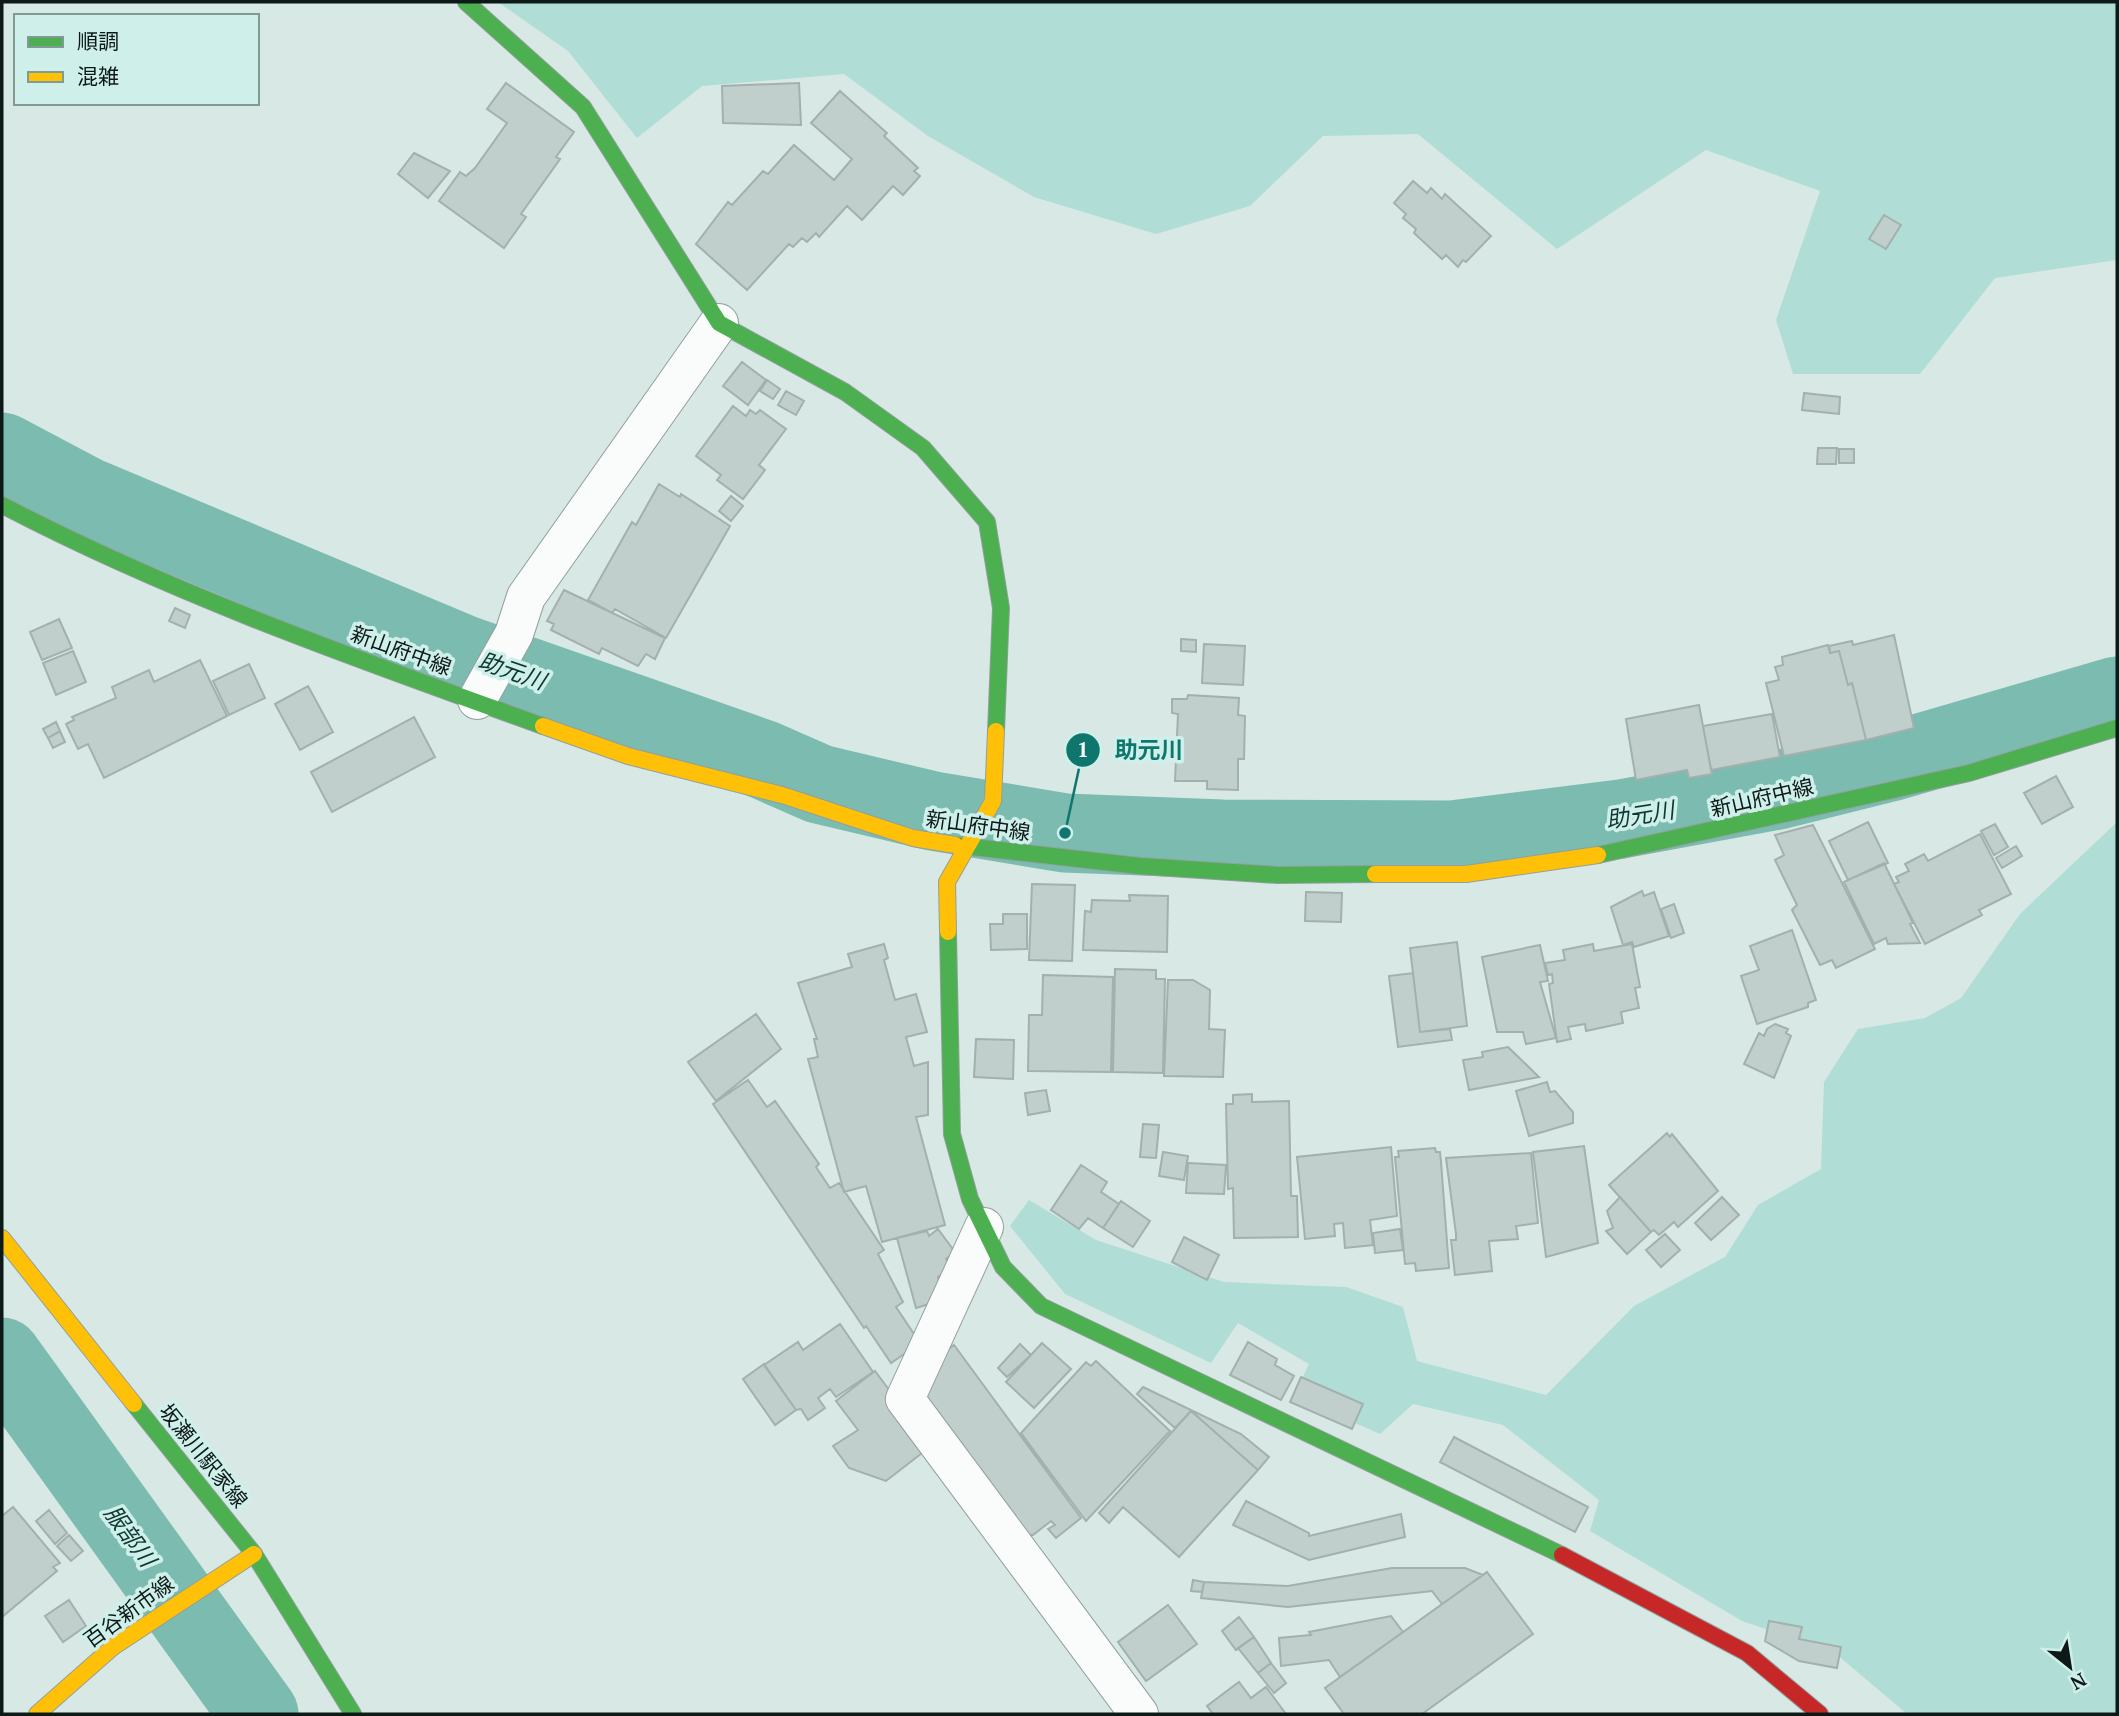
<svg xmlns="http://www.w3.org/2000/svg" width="2119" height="1716" viewBox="0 0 2119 1716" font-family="'PT Serif','Noto Sans JP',serif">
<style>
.green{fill:#b0ded6}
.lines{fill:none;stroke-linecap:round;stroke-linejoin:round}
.river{stroke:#7bbbb0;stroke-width:79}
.building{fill:#c1cfcc;stroke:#a3b0ad;stroke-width:2}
.street-casing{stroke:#929f9d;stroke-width:40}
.fast-casing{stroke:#929f9d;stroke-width:18}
.slow-casing{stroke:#929f9d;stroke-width:18}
.jam-casing{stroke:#929f9d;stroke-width:18}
.street{stroke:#f9fcfb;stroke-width:38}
.fast{stroke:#4caf50;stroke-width:16}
.slow{stroke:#ffc107;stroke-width:16}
.jam{stroke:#c62828;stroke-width:16}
.labels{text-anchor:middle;stroke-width:7;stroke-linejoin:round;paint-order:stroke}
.street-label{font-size:21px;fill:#0d1917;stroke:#cff0ea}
.water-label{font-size:23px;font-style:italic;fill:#0e3731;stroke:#cff0ea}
.leader{fill:none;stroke:#0f766e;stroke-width:2.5}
.callout-dot{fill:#0f766e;stroke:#cff0ea;stroke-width:2.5}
.mark-label{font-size:21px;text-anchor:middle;font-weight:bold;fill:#fff}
.callout-label{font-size:23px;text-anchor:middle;font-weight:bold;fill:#0f766e;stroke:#cff0ea;stroke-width:7;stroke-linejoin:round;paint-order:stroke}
</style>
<rect width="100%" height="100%" fill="#d7e8e5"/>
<path class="green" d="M 498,2 L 2117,2 L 2117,260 L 1995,278 L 1920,374 L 1793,374 L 1776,320 L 1820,191 L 1706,150 L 1557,249 L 1418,134 L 1323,136 L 1250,206 L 1156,234 L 1034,197 L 928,136 L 844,74 L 702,86 L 637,138 L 568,51 Z
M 2117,822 L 2117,1714 L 1907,1714 L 1835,1653 L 1742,1621 L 1590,1531 L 1599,1500 L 1503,1425 L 1413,1404 L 1380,1434 L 1294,1396 L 1309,1364 L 1238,1323 L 1211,1363 L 1065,1294 L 1010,1226 L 1029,1200 L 1096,1240 L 1224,1282 L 1346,1287 L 1403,1307 L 1417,1361 L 1546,1395 L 1634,1306 L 1725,1257 L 1758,1205 L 1821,1169 L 1824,1082 L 1858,1029 L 1925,1018 L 1961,998 L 2020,914 Z"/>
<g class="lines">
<path class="river" d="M 2,452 L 85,496 L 462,654 L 762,759 L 819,784 L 933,811 L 1065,833 L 1222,839 L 1452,840 L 1621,819 L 1778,790 L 1890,762 L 2117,696
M 2,1357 L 259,1714"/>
</g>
<path class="building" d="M 506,83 L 574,132 L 556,157 L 560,159 L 521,214 L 526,217 L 504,248 L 439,201 L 460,172 L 466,176 L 475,168 L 507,123 L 487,109 Z
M 799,83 L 801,125 L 723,123 L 722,86 Z
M 840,91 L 887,133 L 884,136 L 918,168 L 914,171 L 920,176 L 903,195 L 893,186 L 862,220 L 847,206 L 819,237 L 816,233 L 807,242 L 802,238 L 793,247 L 789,244 L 747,290 L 696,244 L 728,202 L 732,205 L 763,171 L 768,174 L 794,145 L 834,180 L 852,159 L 811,123 Z
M 414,153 L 450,171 L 428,198 L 398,174 Z
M 1413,181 L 1427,193 L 1431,188 L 1442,199 L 1445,194 L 1491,236 L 1466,262 L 1463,260 L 1458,267 L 1446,255 L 1442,259 L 1414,233 L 1416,229 L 1403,218 L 1406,214 L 1394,203 Z
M 1884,215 L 1901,225 L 1886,249 L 1869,239 Z
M 742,362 L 766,380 L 748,405 L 723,386 Z
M 767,380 L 780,389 L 773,399 L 760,391 Z
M 786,391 L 804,401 L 796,415 L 778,405 Z
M 1804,393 L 1840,397 L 1839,414 L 1802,410 Z
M 733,406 L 746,416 L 750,410 L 756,414 L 760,410 L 786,429 L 759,465 L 765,470 L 743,499 L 717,480 L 721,475 L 696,456 Z
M 1818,448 L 1837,448 L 1836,464 L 1817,464 Z
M 1839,449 L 1854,449 L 1854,463 L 1839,463 Z
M 659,484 L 680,497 L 681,494 L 730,526 L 666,638 L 615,609 L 612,613 L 588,600 L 632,522 L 636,525 Z
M 731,496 L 743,506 L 731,521 L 719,511 Z
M 564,590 L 665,638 L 655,659 L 646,654 L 638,666 L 602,648 L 599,654 L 551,630 L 554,624 L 547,621 Z
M 175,608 L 190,615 L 185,628 L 169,621 Z
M 59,619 L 72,648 L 42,660 L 30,632 Z
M 1894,635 L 1914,728 L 1866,740 L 1852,683 L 1848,685 L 1839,651 L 1830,653 L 1829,646 L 1852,641 L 1853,645 Z
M 1181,639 L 1196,640 L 1196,652 L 1181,651 Z
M 1204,644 L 1245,646 L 1243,685 L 1202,683 Z
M 1828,645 L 1830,653 L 1839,651 L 1848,685 L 1852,683 L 1866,740 L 1784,756 L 1766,683 L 1779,680 L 1775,667 L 1783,665 L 1782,657 Z
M 73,651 L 86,682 L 56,695 L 43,663 Z
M 200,660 L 227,716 L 104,778 L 88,744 L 78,749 L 66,724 L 74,720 L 72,717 L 116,698 L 112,687 L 149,670 L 154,682 Z
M 249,664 L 265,698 L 229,715 L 213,681 Z
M 308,686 L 333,732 L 300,750 L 275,704 Z
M 1188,695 L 1239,698 L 1238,715 L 1245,716 L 1244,759 L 1238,759 L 1238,790 L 1207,789 L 1207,781 L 1175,781 L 1178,714 L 1172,713 L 1172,699 L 1187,699 Z
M 1699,705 L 1712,774 L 1689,778 L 1687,770 L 1636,780 L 1626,719 Z
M 1772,714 L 1780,757 L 1711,770 L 1703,726 Z
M 414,717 L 435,757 L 332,812 L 311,772 Z
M 56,722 L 60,731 L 48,738 L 43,729 Z
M 60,731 L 65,742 L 53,748 L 48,738 Z
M 2056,776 L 2073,807 L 2042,824 L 2024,793 Z
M 1868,822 L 1888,863 L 1848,880 L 1829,841 Z
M 1995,824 L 2008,847 L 1994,855 L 1981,831 Z
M 1813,825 L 1875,949 L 1836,968 L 1832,960 L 1820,965 L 1792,910 L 1797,905 L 1775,860 L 1784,855 L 1775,835 Z
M 1980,834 L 2011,894 L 1979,910 L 1982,915 L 1925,944 L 1894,884 L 1899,882 L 1896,877 L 1909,871 L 1905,864 L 1924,854 L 1928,861 Z
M 2016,846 L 2022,856 L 2002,868 L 1996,858 Z
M 1884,863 L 1913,923 L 1910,924 L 1920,943 L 1888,944 L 1886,938 L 1874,944 L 1844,882 Z
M 1032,884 L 1075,885 L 1072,961 L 1029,960 Z
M 1642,891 L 1644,896 L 1654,892 L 1669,936 L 1634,947 L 1632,942 L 1623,945 L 1611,907 Z
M 1306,892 L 1342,893 L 1341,922 L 1305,921 Z
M 1129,895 L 1168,896 L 1167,952 L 1083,950 L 1085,911 L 1091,912 L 1092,900 L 1130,901 Z
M 1674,904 L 1684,933 L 1671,938 L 1661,909 Z
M 1003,914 L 1027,914 L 1027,949 L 991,950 L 990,924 L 1003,924 Z
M 1792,930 L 1816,1000 L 1808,1003 L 1808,1007 L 1757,1024 L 1741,976 L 1759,970 L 1750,946 Z
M 1457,942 L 1467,1026 L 1420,1032 L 1410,948 Z
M 884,944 L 888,958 L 884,960 L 895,1000 L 916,994 L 927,1032 L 906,1037 L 914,1066 L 928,1062 L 928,1115 L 916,1117 L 945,1225 L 882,1242 L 866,1186 L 844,1192 L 808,1059 L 818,1057 L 814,1039 L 817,1039 L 798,983 L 852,967 L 848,954 Z
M 1593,944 L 1594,951 L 1632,944 L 1640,987 L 1635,988 L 1639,1008 L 1621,1012 L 1623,1023 L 1586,1031 L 1585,1024 L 1568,1027 L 1571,1039 L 1557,1042 L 1549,984 L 1553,983 L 1552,974 L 1548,975 L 1545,963 L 1565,960 L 1563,950 Z
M 1540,945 L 1548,981 L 1540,982 L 1556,1038 L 1526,1044 L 1523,1032 L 1497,1032 L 1482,957 Z
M 1115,969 L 1156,970 L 1156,979 L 1165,979 L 1163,1073 L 1113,1072 Z
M 1413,973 L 1420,1032 L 1450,1029 L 1452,1040 L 1398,1047 L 1389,976 Z
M 1043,975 L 1113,977 L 1111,1072 L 1028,1071 L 1029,1015 L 1042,1015 Z
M 1168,980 L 1193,980 L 1210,990 L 1209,1029 L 1225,1030 L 1223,1077 L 1164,1076 Z
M 756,1014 L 781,1049 L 716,1101 L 688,1062 Z
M 1775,1024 L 1788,1029 L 1786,1033 L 1791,1036 L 1774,1078 L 1744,1064 L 1759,1033 L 1764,1036 L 1767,1029 Z
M 976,1039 L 1014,1040 L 1013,1079 L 974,1077 Z
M 1508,1047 L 1539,1077 L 1469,1090 L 1463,1060 L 1483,1057 L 1482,1052 Z
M 748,1080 L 767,1107 L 775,1101 L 819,1164 L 816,1167 L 830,1188 L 839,1183 L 884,1250 L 878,1254 L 903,1302 L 896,1307 L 920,1343 L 891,1363 L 866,1326 L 864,1328 L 713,1104 Z
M 1547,1082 L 1550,1092 L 1555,1091 L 1573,1112 L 1573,1123 L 1529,1136 L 1516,1091 Z
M 1046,1090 L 1050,1111 L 1028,1115 L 1025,1093 Z
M 1252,1094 L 1252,1102 L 1289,1101 L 1291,1196 L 1297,1196 L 1298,1237 L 1234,1238 L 1233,1188 L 1228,1189 L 1226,1104 L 1233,1104 L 1233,1095 Z
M 1143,1124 L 1159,1125 L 1156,1158 L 1140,1157 Z
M 1667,1133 L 1670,1137 L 1672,1134 L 1718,1191 L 1678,1227 L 1674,1222 L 1659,1235 L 1654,1230 L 1651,1232 L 1609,1185 Z
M 1584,1146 L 1598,1243 L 1546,1257 L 1533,1152 Z
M 1391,1147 L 1397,1216 L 1370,1220 L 1373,1245 L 1345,1248 L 1343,1223 L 1334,1224 L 1335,1236 L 1305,1239 L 1297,1157 Z
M 1435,1148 L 1436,1152 L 1440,1152 L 1441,1162 L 1449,1268 L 1416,1271 L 1415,1263 L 1405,1264 L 1395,1157 L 1399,1157 L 1398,1151 Z
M 1163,1152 L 1188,1156 L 1184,1180 L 1159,1176 Z
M 1531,1153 L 1538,1223 L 1516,1226 L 1518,1239 L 1489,1241 L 1492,1271 L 1455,1275 L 1451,1240 L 1456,1240 L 1456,1234 L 1446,1158 Z
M 1188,1163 L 1226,1165 L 1224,1194 L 1186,1193 Z
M 1081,1165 L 1107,1182 L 1101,1192 L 1119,1204 L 1103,1228 L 1088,1218 L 1079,1229 L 1051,1210 Z
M 1620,1197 L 1651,1232 L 1627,1254 L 1606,1231 L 1613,1228 L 1607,1211 Z
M 1722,1197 L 1739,1215 L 1711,1240 L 1695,1223 Z
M 1121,1201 L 1150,1221 L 1133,1247 L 1103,1228 Z
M 938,1229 L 955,1252 L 946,1259 L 952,1267 L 938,1277 L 942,1300 L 916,1308 L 897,1238 L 927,1231 L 929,1236 Z
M 1400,1229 L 1403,1250 L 1375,1253 L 1373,1233 Z
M 1665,1234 L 1680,1250 L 1661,1267 L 1646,1250 Z
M 1184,1237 L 1219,1255 L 1207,1280 L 1172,1262 Z
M 840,1324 L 873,1372 L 836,1397 L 830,1389 L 818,1398 L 825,1408 L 808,1420 L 801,1409 L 796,1410 L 764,1365 L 798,1342 L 803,1350 Z
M 1248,1342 L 1277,1359 L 1275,1365 L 1294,1376 L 1281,1400 L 1230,1375 Z
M 1042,1343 L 1071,1369 L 1034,1408 L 1006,1382 Z
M 1020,1344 L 1031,1355 L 1007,1377 L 998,1368 Z
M 954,1345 L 1081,1518 L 1056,1538 L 1048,1529 L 1055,1525 L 1051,1521 L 1033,1535 L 1018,1535 L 915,1394 L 932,1361 Z
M 1096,1361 L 1170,1431 L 1086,1521 L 1021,1433 L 1086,1362 L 1091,1366 Z
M 764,1364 L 796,1410 L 775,1425 L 743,1379 Z
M 875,1371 L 931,1446 L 886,1481 L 849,1468 L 833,1446 L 858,1430 L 836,1401 Z
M 1301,1377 L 1363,1404 L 1352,1429 L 1290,1402 Z
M 1143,1387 L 1241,1434 L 1269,1457 L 1258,1470 L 1191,1411 L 1175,1428 L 1137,1394 Z
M 1191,1411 L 1258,1470 L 1179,1557 L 1123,1507 L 1109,1523 L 1099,1513 Z
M 1454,1437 L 1588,1507 L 1575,1532 L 1440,1462 Z
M 1246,1501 L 1309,1533 L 1309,1536 L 1401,1514 L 1405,1537 L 1309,1560 L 1233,1525 Z
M 13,1507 L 60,1563 L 53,1567 L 57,1571 L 2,1617 L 2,1516 Z
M 49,1510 L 67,1533 L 55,1544 L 36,1521 Z
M 69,1535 L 83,1551 L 71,1561 L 57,1546 Z
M 1392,1568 L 1465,1568 L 1483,1575 L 1442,1604 L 1432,1591 L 1288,1607 L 1201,1598 L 1204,1582 L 1288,1586 Z
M 1487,1572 L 1533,1634 L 1422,1714 L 1344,1714 L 1325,1688 Z
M 1193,1580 L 1204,1582 L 1202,1592 L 1191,1591 Z
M 69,1600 L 86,1626 L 63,1642 L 45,1616 Z
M 1168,1605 L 1197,1644 L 1146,1681 L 1118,1642 Z
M 1391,1616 L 1403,1632 L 1340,1677 L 1329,1660 L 1281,1666 L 1279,1638 L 1311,1635 L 1309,1632 Z
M 1239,1617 L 1254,1637 L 1236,1650 L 1222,1631 Z
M 1769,1621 L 1802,1627 L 1799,1639 L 1841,1647 L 1837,1668 L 1799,1661 L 1765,1641 Z
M 1254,1637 L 1271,1663 L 1258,1673 L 1238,1648 Z
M 1271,1663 L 1286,1683 L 1274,1693 L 1258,1673 Z
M 1239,1682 L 1251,1698 L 1266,1687 L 1286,1714 L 1213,1714 L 1207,1706 Z"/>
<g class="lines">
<g class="street-casing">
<path id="street" d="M 477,700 L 514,634 L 526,597 L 719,323
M 984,1227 L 905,1399 L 1139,1714"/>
</g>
<g class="fast-casing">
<path id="fast" d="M 466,2 L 583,107 L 719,323 L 845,392 L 923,448 L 987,522 L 1001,608 L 996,731
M 2,505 C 174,595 360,660 543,726
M 955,845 L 1140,866 L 1278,875 L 1375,874
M 1598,855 L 1969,773 L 2117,728
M 948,932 L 952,1134 L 970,1199 L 1003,1267 L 1041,1306 L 1562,1555
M 134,1404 L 254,1554 L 353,1714"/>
</g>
<g class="slow-casing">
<path id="slow" d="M 543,726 L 628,756 L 782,795 L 913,838 L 955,845
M 1375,874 L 1466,874 L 1598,855
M 948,932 L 947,882 L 993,801 L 996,731
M 2,1238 L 134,1404
M 37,1714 L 113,1647 L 254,1554"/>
</g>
<g class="jam-casing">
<path id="jam" d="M 1562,1555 L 1747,1653 L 1820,1714"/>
</g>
<use href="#street" class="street"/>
<use href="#fast" class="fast"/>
<use href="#slow" class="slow"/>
<use href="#jam" class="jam"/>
</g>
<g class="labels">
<g class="street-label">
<text transform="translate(401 651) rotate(20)" y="7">新山府中線</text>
<text transform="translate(1762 798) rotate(-13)" y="7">新山府中線</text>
<text transform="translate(978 826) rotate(8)" y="7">新山府中線</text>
<text transform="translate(203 1456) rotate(51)" y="7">坂瀬川駅家線</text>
<text transform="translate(129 1612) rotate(-36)" y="7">百谷新市線</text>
</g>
<g class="water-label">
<text transform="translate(512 671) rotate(19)" y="8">助元川</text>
<text transform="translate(1640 815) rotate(-9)" y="8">助元川</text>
<text transform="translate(130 1536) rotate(54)" y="8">服部川</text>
</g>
</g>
<path class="leader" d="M1065 833L1083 750"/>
<g class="callout-dot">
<circle cx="1065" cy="833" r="7"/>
<circle cx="1083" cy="750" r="18"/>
</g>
<g class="mark-label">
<text x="1083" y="757">1</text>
</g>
<g class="callout-label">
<text x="1149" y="758">助元川</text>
</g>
<rect width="2119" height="1716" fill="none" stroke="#0d1917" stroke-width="7"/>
<rect x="14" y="14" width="245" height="91" fill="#cff0ea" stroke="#819a96" stroke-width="2"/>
<rect x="28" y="37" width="35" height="10" fill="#4caf50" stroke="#819a96" stroke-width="2"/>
<text x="77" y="49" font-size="21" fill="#0d1917">順調</text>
<rect x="28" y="72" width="35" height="10" fill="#ffc107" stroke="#819a96" stroke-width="2"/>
<text x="77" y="84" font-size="21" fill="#0d1917">混雑</text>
<g transform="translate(2070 1667) rotate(150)" stroke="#cff0ea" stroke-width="5" paint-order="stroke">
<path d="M0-5L12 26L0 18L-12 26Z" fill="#0d1917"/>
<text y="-10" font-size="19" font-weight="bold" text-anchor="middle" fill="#0d1917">N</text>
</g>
</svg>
